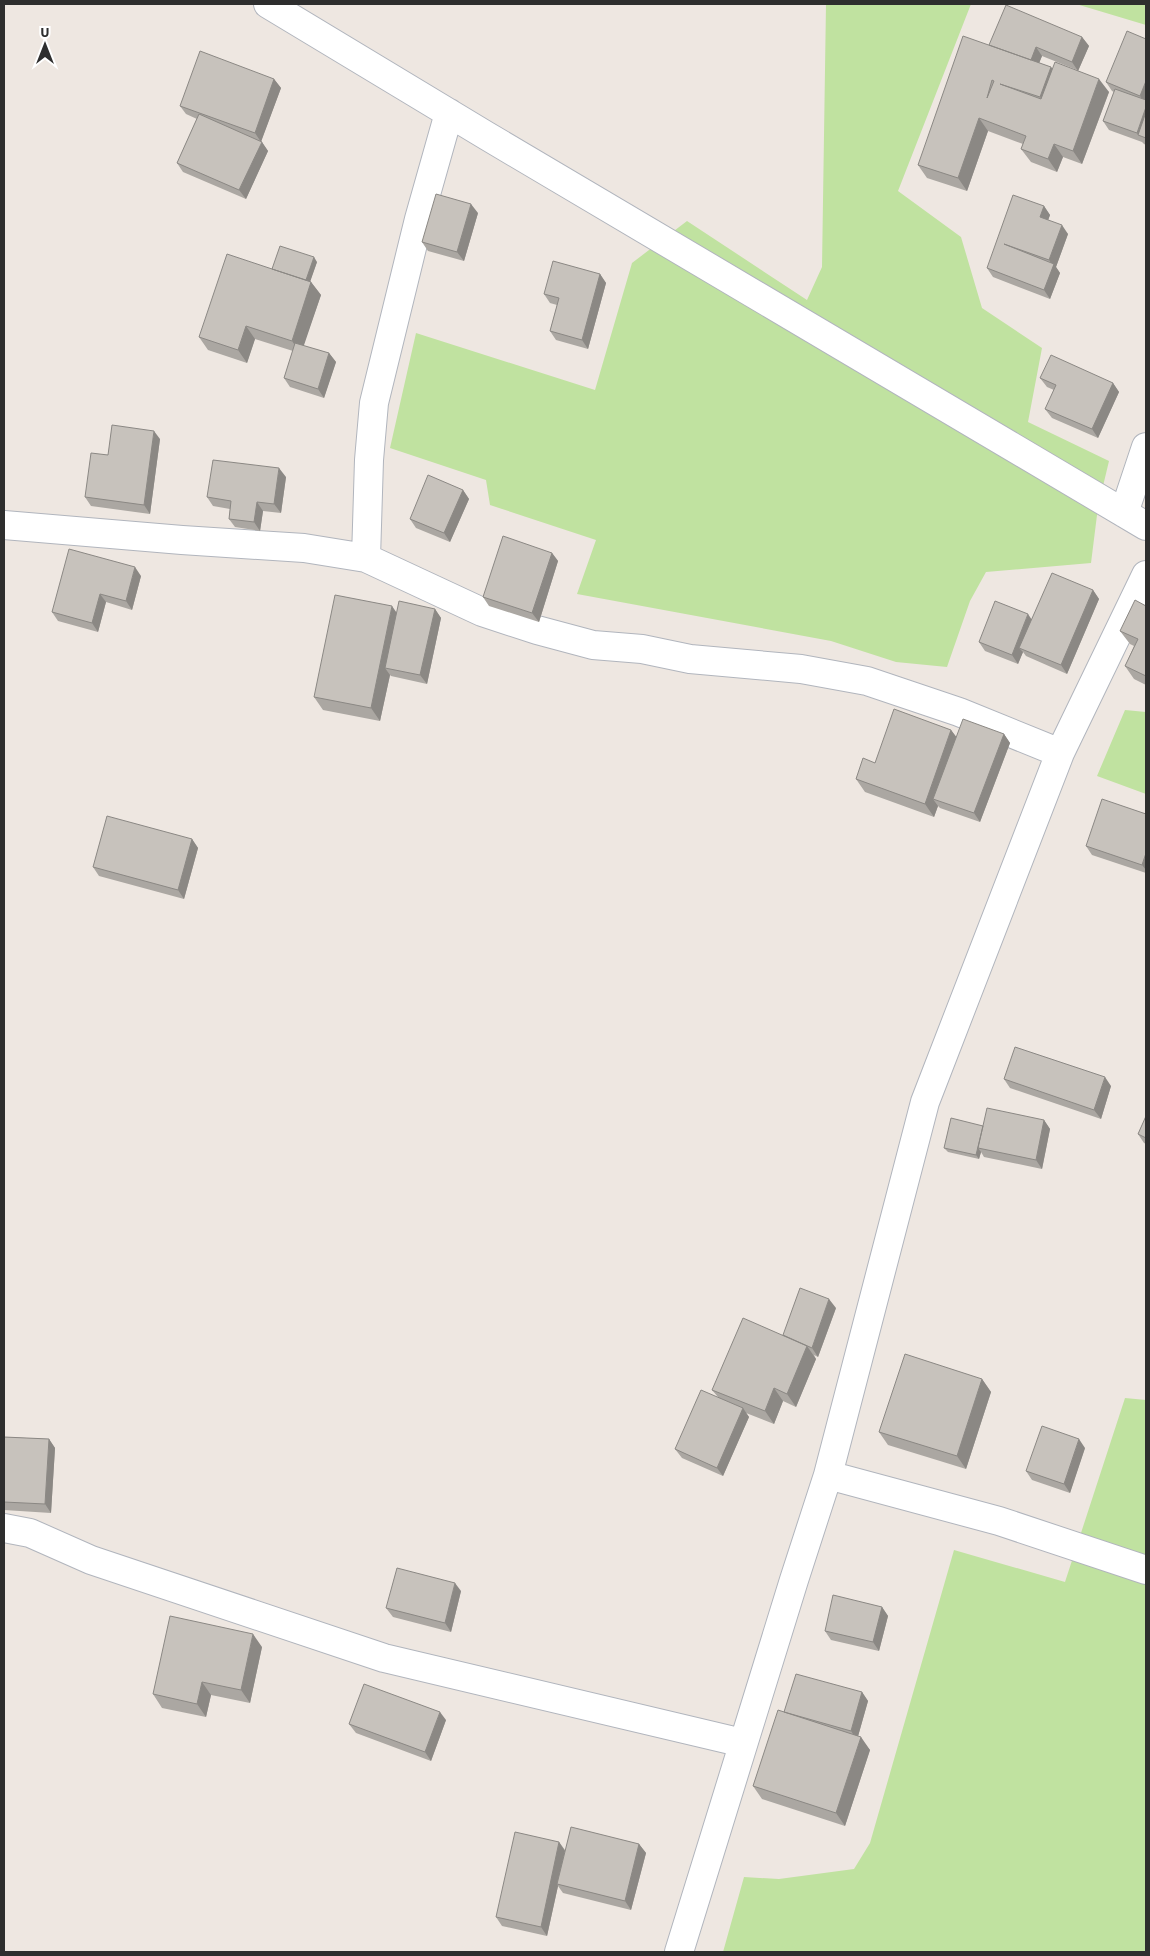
<svg xmlns="http://www.w3.org/2000/svg" width="1150" height="1956" viewBox="0 0 1150 1956" font-family="'Source Sans 3',sans-serif">
<style>
.green{fill:#c0e2a0}
.lines{fill:none;stroke-linecap:round;stroke-linejoin:round}
.minor-casing{stroke:#b1b5bd;stroke-width:30}
.minor{stroke:#fff;stroke-width:28}
.wall{fill:#aba7a2;fill-rule:evenodd}
.shaded-wall{fill:#8b8884}
.building{fill:#c7c2bc;stroke:#8b8884;fill-rule:evenodd}
</style>
<rect width="100%" height="100%" fill="#eee7e1"/>
<path class="green" d="M 826,4 L 971,4 L 898,191 L 961,237 L 982,308 L 1042,348 L 1028,422 L 1109,461 L 1098,507 L 1091,563 L 986,572 L 970,601 L 947,667 L 896,662 L 831,641 L 577,594 L 596,540 L 490,505 L 486,480 L 390,448 L 416,333 L 595,390 L 632,263 L 687,221 L 807,300 L 822,267 Z
M 1076,4 L 1146,4 L 1146,25 Z
M 1125,710 L 1146,712 L 1146,794 L 1097,776 Z
M 1125,1398 L 1146,1400 L 1146,1952 L 723,1952 L 744,1877 L 779,1879 L 854,1869 L 870,1843 L 954,1550 L 1065,1582 Z"/>
<g class="lines">
<g class="minor-casing">
<path id="minor" d="M 268,4 L 487,136 L 1146,526
M 1124,513 L 1146,447
M 4,525 L 182,540 L 304,548 L 366,558 L 482,612 L 537,630 L 593,645 L 642,649 L 690,659 L 801,669 L 867,681 L 959,712 L 1060,753
M 366,558 L 369,460 L 374,403 L 419,219 L 449,113
M 828,1475 L 999,1521 L 1146,1570
M 4,1528 L 30,1533 L 91,1560 L 384,1658 L 743,1743
M 679,1952 L 794,1580 L 828,1475 L 925,1102 L 1060,753 L 1146,575"/>
</g>
<use href="#minor" class="minor"/>
</g>
<path class="wall" d="M 1082,37 L 1089,46 L 1078,71 L 1109,92 L 1082,164 L 1063,157 L 1057,172 L 1031,162 L 1021,149 L 1023,144 L 988,131 L 967,191 L 927,178 L 918,165 L 989,45 ZM 1042,56 L 1077,70 L 1052,69 L 1051,67 L 1039,63 Z
M 1146,39 L 1146,145 L 1144,144 L 1142,142 L 1109,130 L 1103,121 L 1114,92 L 1112,91 L 1106,82 Z
M 274,79 L 281,88 L 261,141 L 268,151 L 246,199 L 183,172 L 177,163 L 197,119 L 186,114 L 180,106 Z
M 1044,206 L 1050,215 L 1048,220 L 1068,234 L 1056,267 L 1060,273 L 1050,299 L 993,277 L 987,268 Z
M 478,213 L 464,261 L 428,251 L 422,242 Z
M 317,262 L 310,281 L 311,282 L 321,295 L 303,346 L 329,353 L 336,362 L 324,398 L 290,387 L 284,378 L 293,351 L 255,339 L 247,363 L 208,350 L 199,337 L 272,269 Z
M 600,274 L 606,283 L 588,349 L 556,340 L 550,331 L 557,305 L 550,303 L 544,294 Z
M 1040,378 L 1113,383 L 1119,392 L 1098,438 L 1052,418 L 1045,409 L 1054,390 L 1047,387 Z
M 160,439 L 150,514 L 91,506 L 85,497 L 108,455 Z
M 286,477 L 281,513 L 263,511 L 260,531 L 235,527 L 229,519 L 230,509 L 213,506 L 207,497 Z
M 463,490 L 469,499 L 450,542 L 416,528 L 410,519 Z
M 552,553 L 558,561 L 539,622 L 489,606 L 483,597 Z
M 141,576 L 132,610 L 106,602 L 98,632 L 58,621 L 52,612 Z
M 1093,590 L 1099,599 L 1067,674 L 1026,656 L 1023,652 L 1018,664 L 985,651 L 979,642 L 1032,620 Z
M 1146,606 L 1146,685 L 1134,679 L 1125,666 L 1134,646 L 1130,644 L 1120,631 Z
M 435,609 L 441,618 L 427,684 L 391,676 L 390,675 L 380,721 L 323,710 L 314,697 L 397,613 Z
M 951,730 L 956,737 L 1004,734 L 1010,743 L 980,822 L 940,808 L 938,806 L 934,817 L 865,792 L 856,779 L 875,763 Z
M 1146,814 L 1146,873 L 1092,855 L 1086,846 Z
M 192,839 L 198,848 L 184,899 L 99,876 L 93,867 Z
M 1004,1079 L 1111,1086 L 1101,1119 L 1010,1088 Z
M 1146,1116 L 1146,1144 L 1144,1143 L 1138,1134 Z
M 1044,1120 L 1050,1129 L 1042,1169 L 984,1157 L 981,1152 L 979,1159 L 948,1152 L 944,1148 L 983,1126 Z
M 836,1308 L 818,1357 L 814,1355 L 816,1359 L 796,1407 L 783,1401 L 774,1424 L 746,1413 L 749,1417 L 723,1476 L 682,1458 L 675,1449 L 718,1397 L 712,1390 L 783,1335 Z
M 982,1379 L 991,1392 L 966,1469 L 888,1445 L 879,1432 Z
M 4,1437 L 49,1439 L 55,1448 L 51,1513 L 4,1510 Z
M 1085,1448 L 1070,1493 L 1032,1480 L 1026,1471 Z
M 461,1591 L 451,1632 L 393,1617 L 386,1608 Z
M 882,1607 L 888,1616 L 879,1651 L 831,1640 L 825,1631 Z
M 262,1647 L 250,1703 L 211,1695 L 206,1717 L 162,1708 L 153,1694 Z
M 862,1692 L 868,1701 L 858,1736 L 870,1750 L 845,1826 L 762,1799 L 753,1786 L 784,1712 Z
M 446,1720 L 431,1761 L 356,1733 L 349,1724 Z
M 559,1842 L 565,1850 L 639,1844 L 646,1853 L 631,1910 L 563,1893 L 558,1886 L 547,1936 L 502,1926 L 496,1917 Z"/>
<path class="shaded-wall" d="M 1082,37 L 1089,46 L 1078,71 L 1072,62 Z
M 1036,47 L 1042,56 L 1036,71 L 1030,62 Z
M 1051,67 L 1060,80 L 1049,110 L 1040,97 Z
M 274,79 L 281,88 L 261,142 L 255,133 Z
M 1099,79 L 1109,92 L 1082,164 L 1073,151 Z
M 1146,81 L 1146,105 L 1140,96 Z
M 1146,107 L 1146,133 L 1138,135 L 1137,133 Z
M 979,118 L 988,131 L 967,191 L 958,178 Z
M 262,142 L 268,151 L 246,199 L 239,190 Z
M 1054,144 L 1063,157 L 1057,172 L 1048,159 Z
M 471,204 L 478,213 L 464,261 L 457,252 Z
M 1044,206 L 1050,215 L 1046,226 L 1040,217 Z
M 1062,225 L 1068,234 L 1056,267 L 1060,273 L 1050,299 L 1044,290 L 1053,266 L 1049,260 Z
M 314,257 L 317,262 L 308,288 L 304,284 Z
M 600,274 L 606,283 L 588,349 L 582,340 Z
M 311,282 L 321,295 L 301,354 L 292,341 Z
M 246,326 L 255,339 L 247,363 L 238,350 Z
M 329,353 L 336,362 L 324,398 L 318,389 Z
M 1113,383 L 1119,392 L 1098,438 L 1092,429 Z
M 154,431 L 160,439 L 150,514 L 144,505 Z
M 279,468 L 286,477 L 281,513 L 274,504 Z
M 463,490 L 469,499 L 450,542 L 444,533 Z
M 257,502 L 263,511 L 260,531 L 254,522 Z
M 552,553 L 558,561 L 539,622 L 532,613 Z
M 135,567 L 141,576 L 132,610 L 126,601 Z
M 1093,590 L 1099,599 L 1067,674 L 1061,665 Z
M 100,594 L 106,602 L 98,632 L 92,623 Z
M 392,606 L 401,619 L 385,668 L 390,675 L 380,721 L 371,708 Z
M 435,609 L 441,618 L 427,684 L 420,675 Z
M 1028,614 L 1034,623 L 1019,648 L 1023,652 L 1018,664 L 1012,655 Z
M 951,730 L 961,743 L 933,799 L 938,806 L 934,817 L 925,804 Z
M 1004,734 L 1010,743 L 980,822 L 974,813 Z
M 192,839 L 198,848 L 184,899 L 178,890 Z
M 1146,853 L 1146,870 L 1142,865 Z
M 1105,1077 L 1111,1086 L 1101,1119 L 1094,1110 Z
M 1044,1120 L 1050,1129 L 1042,1169 L 1036,1160 Z
M 983,1126 L 978,1148 L 981,1152 L 979,1159 L 976,1155 Z
M 829,1299 L 836,1308 L 818,1357 L 812,1348 Z
M 807,1346 L 816,1359 L 796,1407 L 787,1394 Z
M 982,1379 L 991,1392 L 966,1469 L 957,1456 Z
M 774,1388 L 783,1401 L 774,1424 L 765,1411 Z
M 743,1408 L 749,1417 L 723,1476 L 717,1468 Z
M 49,1439 L 55,1448 L 51,1513 L 45,1504 Z
M 1079,1439 L 1085,1448 L 1070,1493 L 1064,1484 Z
M 455,1583 L 461,1591 L 451,1632 L 445,1623 Z
M 882,1607 L 888,1616 L 879,1651 L 873,1642 Z
M 253,1634 L 262,1647 L 250,1703 L 241,1690 Z
M 202,1682 L 211,1695 L 206,1717 L 197,1704 Z
M 862,1692 L 868,1701 L 857,1740 L 851,1731 Z
M 440,1712 L 446,1720 L 431,1761 L 425,1752 Z
M 861,1737 L 870,1750 L 845,1826 L 836,1813 Z
M 559,1842 L 565,1851 L 557,1884 L 558,1886 L 547,1936 L 541,1927 Z
M 639,1844 L 646,1853 L 631,1910 L 625,1901 Z"/>
<path class="building" d="M 1006,5 L 1082,37 L 1072,62 L 1036,47 L 1031,60 L 989,45 Z
M 1127,31 L 1146,39 L 1146,81 L 1140,96 L 1106,82 Z
M 963,36 L 1051,67 L 1040,97 L 1000,84 L 1041,99 L 1055,62 L 1099,79 L 1073,151 L 1054,144 L 1048,159 L 1021,149 L 1026,136 L 979,118 L 958,178 L 918,165 ZM 992,80 L 994,81 L 987,98 Z
M 200,51 L 274,79 L 255,133 L 180,106 Z
M 1115,89 L 1146,100 L 1146,107 L 1137,133 L 1103,121 Z
M 1146,112 L 1146,138 L 1138,135 Z
M 199,114 L 262,142 L 239,190 L 177,163 Z
M 436,194 L 471,204 L 457,252 L 422,242 Z
M 1013,195 L 1044,206 L 1040,217 L 1062,225 L 1049,260 L 1004,244 L 1054,264 L 1044,290 L 987,268 Z
M 280,246 L 314,257 L 306,280 L 272,269 Z
M 227,254 L 311,282 L 292,341 L 246,326 L 238,350 L 199,337 Z
M 553,261 L 600,274 L 582,340 L 550,331 L 559,298 L 544,294 Z
M 295,343 L 329,353 L 318,389 L 284,378 Z
M 1051,355 L 1113,383 L 1092,429 L 1045,409 L 1056,385 L 1040,378 Z
M 112,425 L 154,431 L 144,505 L 85,497 L 91,453 L 108,455 Z
M 213,460 L 279,468 L 274,504 L 257,502 L 254,522 L 229,519 L 231,501 L 207,497 Z
M 428,475 L 463,490 L 444,533 L 410,519 Z
M 503,536 L 552,553 L 532,613 L 483,597 Z
M 69,549 L 135,567 L 126,601 L 100,594 L 92,623 L 52,612 Z
M 1052,573 L 1093,590 L 1061,665 L 1019,648 Z
M 335,595 L 392,606 L 371,708 L 314,697 Z
M 1135,600 L 1146,606 L 1146,676 L 1125,666 L 1138,639 L 1120,631 Z
M 399,601 L 435,609 L 420,675 L 385,668 Z
M 995,601 L 1028,614 L 1012,655 L 979,642 Z
M 894,709 L 951,730 L 925,804 L 856,779 L 863,758 L 875,763 Z
M 963,719 L 1004,734 L 974,813 L 933,799 Z
M 1102,799 L 1146,814 L 1146,853 L 1142,865 L 1086,846 Z
M 107,816 L 192,839 L 178,890 L 93,867 Z
M 1015,1047 L 1105,1077 L 1094,1110 L 1004,1079 Z
M 987,1108 L 1044,1120 L 1036,1160 L 978,1148 Z
M 1146,1116 L 1146,1138 L 1138,1134 Z
M 951,1118 L 983,1126 L 976,1155 L 944,1148 Z
M 800,1288 L 829,1299 L 812,1348 L 783,1335 Z
M 743,1318 L 807,1346 L 787,1394 L 774,1388 L 765,1411 L 712,1390 Z
M 905,1354 L 982,1379 L 957,1456 L 879,1432 Z
M 701,1390 L 743,1408 L 717,1468 L 675,1449 Z
M 1042,1426 L 1079,1439 L 1064,1484 L 1026,1471 Z
M 4,1437 L 49,1439 L 45,1504 L 4,1502 Z
M 397,1568 L 455,1583 L 445,1623 L 386,1608 Z
M 833,1595 L 882,1607 L 873,1642 L 825,1631 Z
M 170,1616 L 253,1634 L 241,1690 L 202,1682 L 197,1704 L 153,1694 Z
M 796,1674 L 862,1692 L 851,1731 L 784,1712 Z
M 364,1684 L 440,1712 L 425,1752 L 349,1724 Z
M 778,1710 L 861,1737 L 836,1813 L 753,1786 Z
M 571,1827 L 639,1844 L 625,1901 L 557,1884 Z
M 515,1832 L 559,1842 L 541,1927 L 496,1917 Z"/>
<rect width="1150" height="1956" fill="none" stroke="#2e2e2e" stroke-width="10"/>
<g transform="translate(45 45)" stroke="#ffffff" stroke-width="4" paint-order="stroke">
<path d="M0-4L9 19L0 12L-9 19Z" fill="#2e2e2e"/>
<text y="-8" font-size="14" font-weight="bold" text-anchor="middle" fill="#2e2e2e">U</text>
</g>
</svg>
